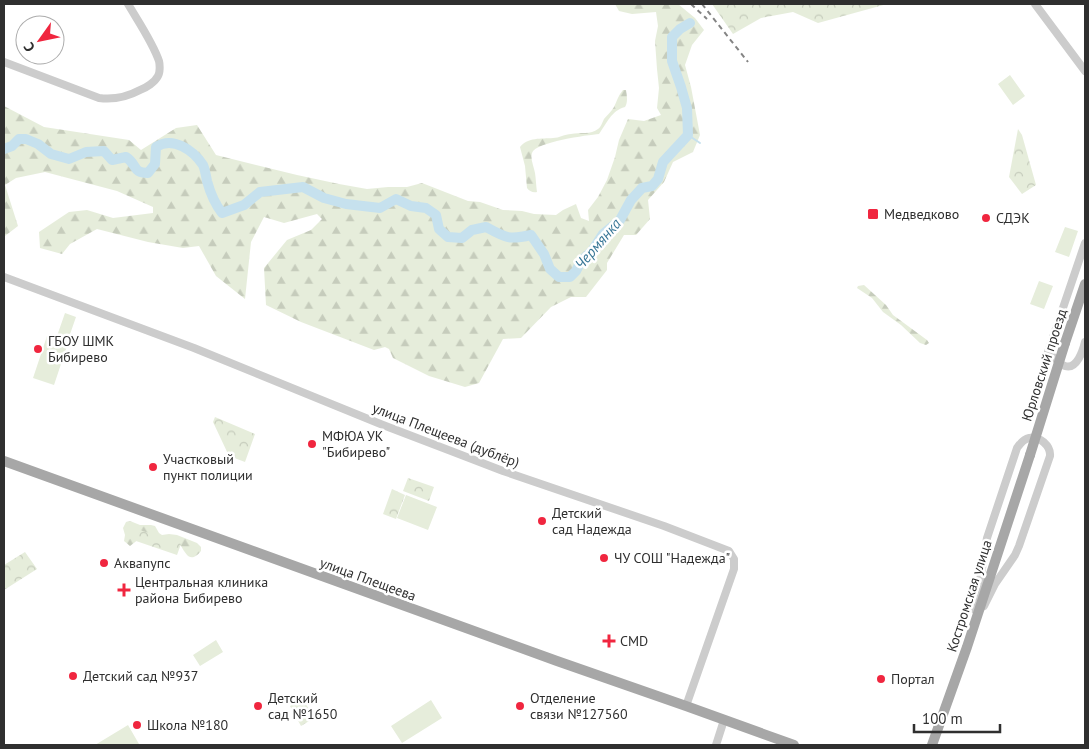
<svg xmlns="http://www.w3.org/2000/svg" width="1089" height="749" viewBox="0 0 1089 749" font-family="'PT Sans',sans-serif">
<style>
.forest{fill:url(#forest-firs)}
.park{fill:url(#park-crowns)}
.garden{fill:#e6eddb}
.lines{fill:none;stroke-linecap:round;stroke-linejoin:round}
.stream{stroke:#c6e1ee;stroke-width:2}
.river{stroke:#c6e1ee;stroke-width:10}
.minor{stroke:#ccc;stroke-width:8}
.major{stroke:#a7a7a7;stroke-width:10}
.rail{stroke:#848484;stroke-width:2;stroke-dasharray:5 4;stroke-linecap:butt}
.major-bridge{stroke:#a7a7a7;stroke-width:10}
.poi-dot{fill:#f0263f;stroke:#fff;stroke-width:2}
.labels{text-anchor:middle;stroke-width:5;stroke-linejoin:round;paint-order:stroke}
.poi-label{font-size:14px;fill:#2f2f2f;stroke:#fff;text-anchor:start}
.street-label{font-size:14px;fill:#2f2f2f;stroke:#fff}
.water-label{font-size:15px;font-style:italic;fill:#377696;stroke:#fff}
</style>
<defs>
<pattern id="forest-firs" width="22" height="20" patternUnits="userSpaceOnUse" patternTransform="scale(1.25)"><rect width="22" height="20" fill="#e6eddb"/><path d="M5 1l3.5 6h-7zM16 11l3.5 6h-7z" fill="#c6ccbc"/></pattern>
<pattern id="park-crowns" width="20" height="18" patternUnits="userSpaceOnUse" patternTransform="scale(1.25)"><rect width="20" height="18" fill="#e6eddb"/><path d="M2 6a3 3 0 1 1 6 0M12 15a3 3 0 1 1 6 0" fill="none" stroke="#c6ccbc"/></pattern>
</defs>
<rect width="100%" height="100%" fill="#fff"/>
<path class="forest" d="M 615,4 L 678,4 L 695,18 L 704,30 L 692,45 L 685,65 L 691,87 L 700,135 L 693,152 L 673,162 L 664,182 L 648,200 L 650,219 L 636,235 L 624,235 L 607,263 L 607,270 L 586,297 L 571,297 L 551,307 L 521,338 L 503,339 L 479,383 L 465,387 L 429,376 L 393,358 L 389,349 L 385,347 L 374,350 L 301,322 L 266,305 L 264,268 L 287,240 L 311,230 L 322,219 L 317,214 L 284,223 L 264,217 L 251,242 L 245,299 L 216,276 L 199,246 L 183,248 L 148,242 L 97,229 L 70,244 L 62,254 L 40,248 L 39,232 L 69,212 L 87,210 L 113,218 L 153,213 L 153,207 L 117,191 L 45,172 L 16,178 L 5,185 L 18,226 L 5,236 L 4,235 L 4,106 L 44,127 L 129,140 L 141,150 L 176,128 L 197,125 L 216,155 L 297,175 L 339,184 L 367,189 L 388,187 L 407,187 L 422,183 L 468,201 L 480,202 L 503,210 L 522,211 L 534,214 L 556,215 L 563,210 L 576,204 L 581,218 L 589,221 L 588,210 L 598,197 L 607,180 L 615,157 L 619,140 L 628,119 L 644,121 L 661,115 L 657,108 L 659,88 L 657,69 L 655,41 L 658,26 L 656,12 L 632,14 L 619,11 Z
M 623,90 L 626,90 C 627,96 628,102 625,107 C 611,111 607,123 599,134 C 588,135 535,142 532,153 C 530,159 534,167 535,173 C 536,179 536,186 537,192 C 533,193 529,191 527,188 L 525,166 L 520,147 C 528,137 541,139 553,138 C 559,138 565,134 571,134 C 580,132 591,135 598,129 C 601,127 602,123 604,119 C 607,115 611,112 614,107 C 617,101 618,96 623,90 Z
M 864,285 L 886,305 L 893,315 L 927,340 L 929,343 L 926,345 L 920,343 L 901,325 L 883,312 L 872,298 L 857,288 L 858,286 Z
M 130,521 L 140,525 L 151,525 L 155,526 L 159,533 L 162,535 L 169,534 L 177,535 L 197,543 L 201,547 L 201,551 C 191,563 187,556 181,546 L 178,545 L 139,539 L 130,546 L 124,541 L 125,535 L 123,528 L 126,522 Z"/>
<path class="park" d="M 712,4 L 887,4 L 818,23 L 793,12 L 761,18 L 733,34 Z
M 1018,129 L 1022,135 L 1036,185 L 1022,194 L 1009,177 Z
M 215,417 L 255,434 L 245,462 L 229,456 L 213,422 Z
M 408,478 L 434,487 L 429,501 L 403,491 Z
M 392,489 L 405,495 L 396,519 L 383,514 Z
M 140,530 L 181,544 L 177,555 L 136,541 Z
M 25,552 L 37,569 L 4,590 L 4,565 Z
M 303,699 L 314,718 L 301,726 L 290,706 Z"/>
<path class="garden" d="M 1010,75 L 1025,96 L 1013,105 L 998,84 Z
M 1065,227 L 1078,231 L 1069,257 L 1055,252 Z
M 1039,281 L 1053,286 L 1044,309 L 1030,304 Z
M 65,313 L 76,317 L 68,340 L 57,336 Z
M 47,336 L 68,343 L 54,385 L 33,378 Z
M 406,495 L 437,507 L 428,530 L 397,518 Z
M 216,640 L 223,652 L 200,666 L 193,655 Z
M 431,700 L 442,718 L 402,743 L 391,726 Z
M 128,725 L 139,744 L 137,745 L 95,745 Z"/>
<g class="lines">
<path class="stream" d="M 688,135 L 700,143"/>
<path class="river" d="M 4,149 L 12,146 L 19,139 L 26,139 L 38,144 L 51,154 L 69,159 L 86,152 L 104,151 L 112,160 L 126,157 C 138,165 132,173 148,173 L 155,164 L 156,147 C 173,136 193,150 203,165 C 205,169 206,176 207,181 C 210,192 215,204 222,213 L 244,205 L 260,192 L 303,187 L 324,198 L 346,204 L 380,208 L 396,199 L 411,206 L 426,208 L 436,215 L 439,229 L 448,237 L 462,238 L 472,230 L 486,227 C 506,238 509,240 531,235 L 544,254 L 550,269 L 559,277 L 570,277 L 576,271 L 581,261 L 592,251 L 603,234 L 620,220 L 631,200 L 642,188 L 652,186 L 658,179 L 663,162 L 688,135 L 687,108 L 681,87 L 672,61 L 672,37 L 680,29 L 690,23"/>
<path class="minor" d="M 1035,4 L 1085,71
M 4,62 L 99,98 C 114,100 127,97 140,90 C 146,88 155,82 158,76 C 160,73 160,65 159,61 C 153,43 138,21 128,4
M 1085,243 L 1048,352 C 1053,356 1059,364 1065,366 C 1077,370 1083,350 1085,342
M 4,277 L 194,348 L 383,425 L 451,451 L 503,471 L 664,526 L 729,551 L 734,559 L 734,569 L 686,706
M 975,610 L 987,538 L 1017,448 C 1020,444 1023,439 1029,438 C 1039,435 1051,446 1050,456 L 1019,546 L 1015,555 L 995,584 L 984,606
M 716,745 L 724,720"/>
<path class="major" d="M 1065,343 L 1085,284
M 4,461 L 557,661 L 686,706 L 794,745
M 932,745 L 967,647 L 1030,455"/>
<path class="rail" d="M 691,4 L 707,19
M 702,4 L 748,62"/>
<path class="major-bridge" d="M 1030,455 L 1065,343"/>
</g>
<g class="poi-dot">
<rect x="867" y="208" width="12" height="12" rx="2.5"/>
<circle cx="986" cy="218" r="5"/>
<circle cx="38" cy="349" r="5"/>
<circle cx="312" cy="444" r="5"/>
<circle cx="153" cy="467" r="5"/>
<circle cx="542" cy="521" r="5"/>
<circle cx="604" cy="558" r="5"/>
<circle cx="104" cy="563" r="5"/>
<path d="M121.5 582.5h5v5h5v5h-5v5h-5v-5h-5v-5h5z"/>
<path d="M606.5 633.5h5v5h5v5h-5v5h-5v-5h-5v-5h5z"/>
<circle cx="73" cy="676" r="5"/>
<circle cx="881" cy="679" r="5"/>
<circle cx="258" cy="706" r="5"/>
<circle cx="520" cy="706" r="5"/>
<circle cx="137" cy="725" r="5"/>
</g>
<g class="labels">
<g class="poi-label">
<text x="884" y="219">Медведково</text>
<text x="996" y="223">СДЭК</text>
<text x="48" y="346">ГБОУ ШМК<tspan x="48" dy="16">Бибирево</tspan></text>
<text x="322" y="441">МФЮА УК<tspan x="322" dy="16">"Бибирево"</tspan></text>
<text x="163" y="464">Участковый<tspan x="163" dy="16">пункт полиции</tspan></text>
<text x="552" y="518">Детский<tspan x="552" dy="16">сад Надежда</tspan></text>
<text x="614" y="563">ЧУ СОШ "Надежда"</text>
<text x="114" y="568">Аквапупс</text>
<text x="135" y="587">Центральная клиника<tspan x="135" dy="16">района Бибирево</tspan></text>
<text x="620" y="646">CMD</text>
<text x="83" y="681">Детский сад №937</text>
<text x="891" y="684">Портал</text>
<text x="268" y="703">Детский<tspan x="268" dy="16">сад №1650</tspan></text>
<text x="530" y="703">Отделение<tspan x="530" dy="16">связи №127560</tspan></text>
<text x="147" y="730">Школа №180</text>
</g>
<g class="street-label">
<text transform="translate(1044 365) rotate(-72)" y="5">Юрловский проезд</text>
<text transform="translate(446 435) rotate(21)" y="5">улица Плещеева (дублёр)</text>
<text transform="translate(368 579) rotate(20)" y="5">улица Плещеева</text>
<text transform="translate(969 596) rotate(-72)" y="5">Костромская улица</text>
</g>
<g class="water-label">
<text transform="translate(598 244) rotate(-49)" y="5">Чермянка</text>
</g>
</g>
<rect width="1089" height="749" fill="none" stroke="#2f2f2f" stroke-width="10"/>
<g transform="translate(40 40) rotate(237)"><circle r="24" fill="#ffffff" stroke="#acacac"/>
<path d="M0-4L9 19L0 12L-9 19Z" fill="#f0263f"/>
<text y="-8" font-size="14" font-weight="bold" text-anchor="middle" fill="#2f2f2f">С</text>
</g>
<path d="M914 724v8h86v-8" fill="none" stroke="#2f2f2f" stroke-width="2.5"/>
<text x="922" y="724" font-size="15" fill="#2f2f2f" stroke="#ffffff" stroke-width="4" paint-order="stroke">100 m</text>
</svg>
